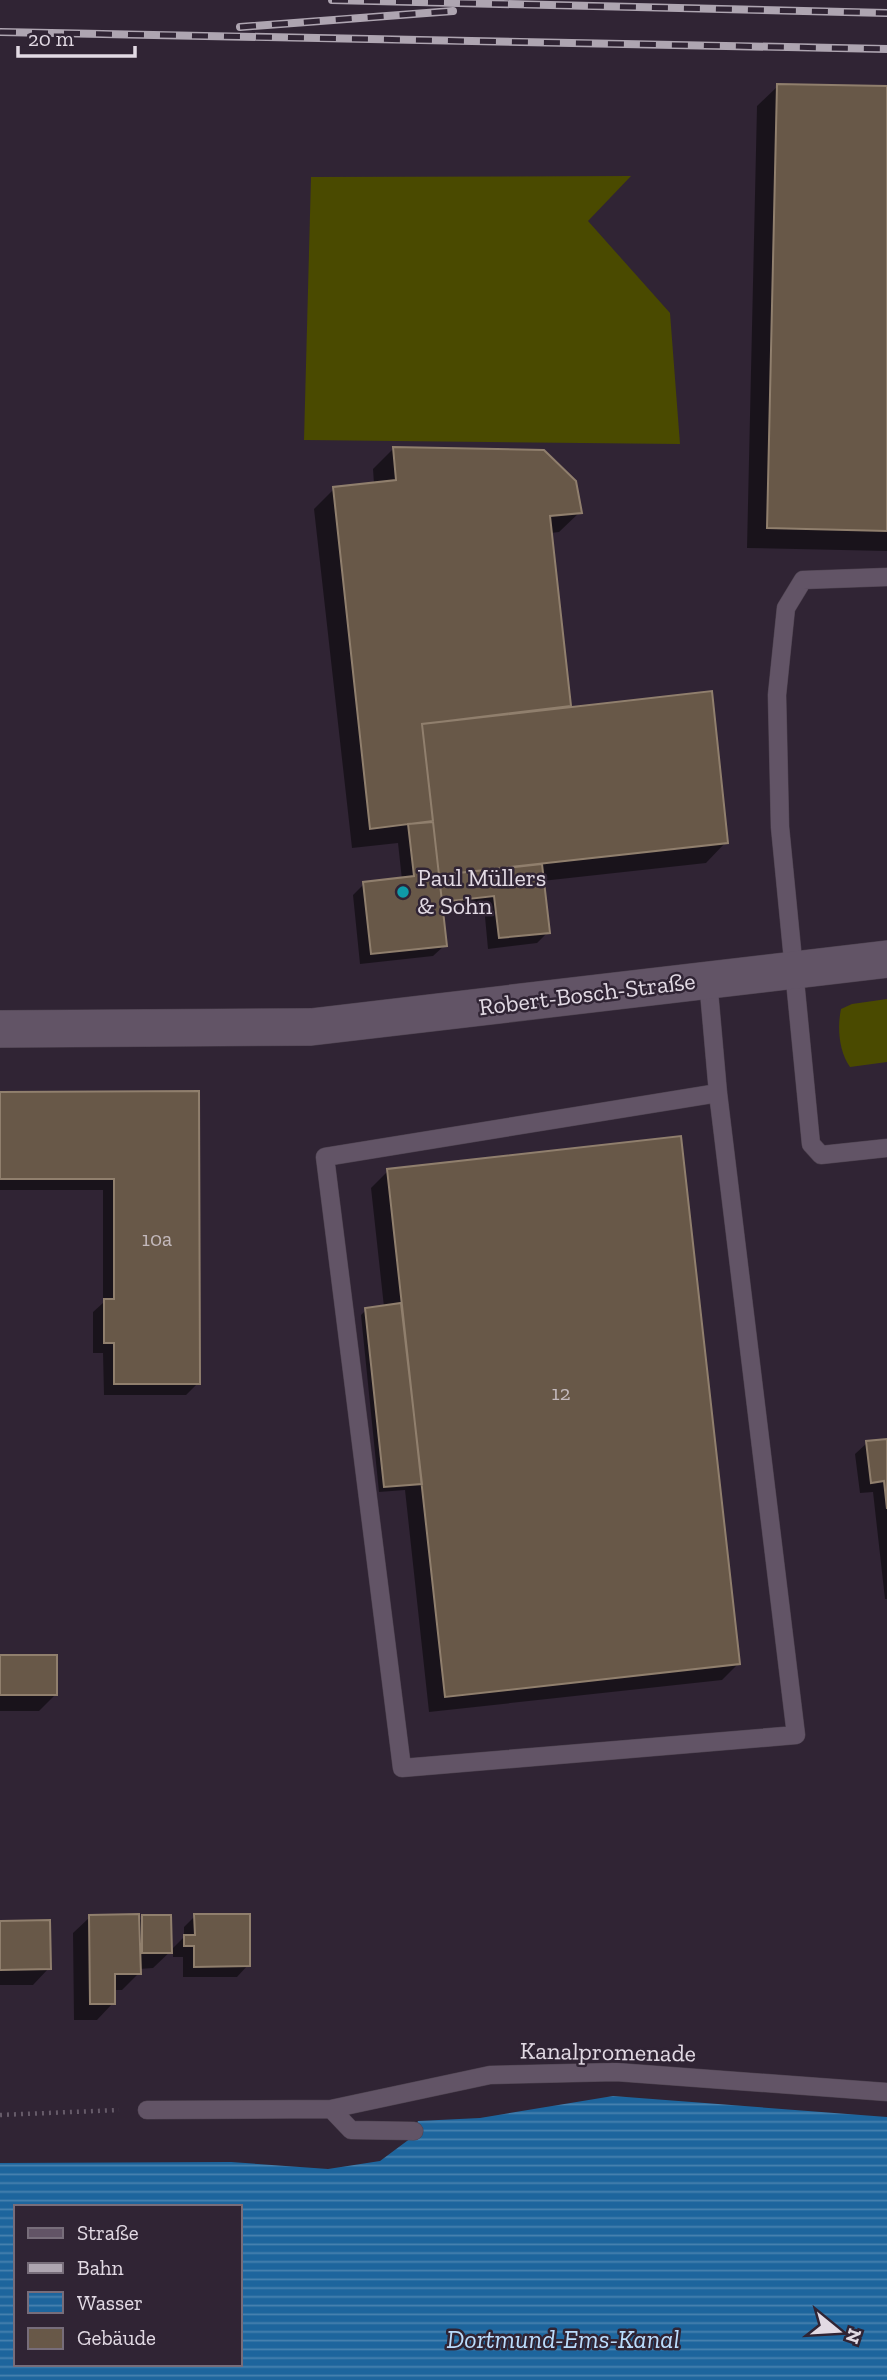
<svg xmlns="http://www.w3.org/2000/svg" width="887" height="2380" viewBox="0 0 887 2380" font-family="'Zilla Slab',serif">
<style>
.grass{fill:#4a4a00}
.water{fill:url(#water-rules);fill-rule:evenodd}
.shadow{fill:#0007}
.building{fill:#685848;stroke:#907f6d;stroke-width:2}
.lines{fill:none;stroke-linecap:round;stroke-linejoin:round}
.lane-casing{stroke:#4d424f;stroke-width:19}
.street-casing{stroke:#4d424f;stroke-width:38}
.path{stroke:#665b69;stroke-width:4.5;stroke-dasharray:2 5;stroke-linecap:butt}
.lane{stroke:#625466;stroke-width:18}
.street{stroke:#625466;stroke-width:37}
.rail-casing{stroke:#aea5b1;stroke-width:8}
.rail{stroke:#302434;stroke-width:5;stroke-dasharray:16;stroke-linecap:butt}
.culture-dot{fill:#0f9aa8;stroke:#302434;stroke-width:2.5}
.labels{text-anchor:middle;stroke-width:5;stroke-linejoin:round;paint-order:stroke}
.number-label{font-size:21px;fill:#c4babd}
.poi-label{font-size:24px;fill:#e2dae4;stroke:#302434;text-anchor:start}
.street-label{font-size:24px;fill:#e2dae4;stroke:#302434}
.water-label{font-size:26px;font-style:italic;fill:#badcfc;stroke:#302434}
</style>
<defs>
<pattern id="water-rules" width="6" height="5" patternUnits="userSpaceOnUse" patternTransform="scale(1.75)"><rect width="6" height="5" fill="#1d659d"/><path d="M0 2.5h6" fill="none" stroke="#4882af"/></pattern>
</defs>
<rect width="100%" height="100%" fill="#302434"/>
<path class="grass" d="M 631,176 L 588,221 L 670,313 L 680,444 L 304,440 L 311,177 Z
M 887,999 L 887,1062 L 850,1067 C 839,1051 837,1028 841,1009 L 852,1004 Z"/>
<path class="water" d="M 613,2096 L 887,2117 L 887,2380 L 0,2380 L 0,2163 L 231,2162 L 328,2169 L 380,2161 L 411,2138 L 418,2121 L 480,2118 ZM 16,2207 L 240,2207 L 240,2364 L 16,2364 Z"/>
<path class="shadow" d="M 778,86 L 887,88 L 887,551 L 747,548 L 757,106 Z
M 393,449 L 580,512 L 559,532 L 551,533 L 570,708 L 726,842 L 706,863 L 542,881 L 548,932 L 537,943 L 488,949 L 484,906 L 441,911 L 445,945 L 433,956 L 360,964 L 353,895 L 364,884 L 402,880 L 398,843 L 352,848 L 314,509 L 334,489 L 374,484 L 373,469 Z
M 197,1093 L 198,1383 L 186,1395 L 104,1395 L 103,1353 L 93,1353 L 93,1312 L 103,1303 L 103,1190 L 0,1190 L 0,1094 Z
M 388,1171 L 738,1664 L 722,1680 L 429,1712 L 405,1490 L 379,1492 L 361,1315 L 366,1310 L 384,1307 L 371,1188 Z
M 887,1441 L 887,1599 L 885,1599 L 873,1492 L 860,1493 L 855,1454 L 867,1443 Z
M 0,1657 L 55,1695 L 39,1711 L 0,1711 Z
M 195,1916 L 248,1965 L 237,1977 L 183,1977 L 183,1957 L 173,1957 L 173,1949 L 153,1968 L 139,1969 L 139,1973 L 122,1990 L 113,1990 L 113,2003 L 97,2020 L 74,2020 L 73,1933 L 90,1917 L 138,1922 L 143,1917 L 170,1951 L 184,1937 L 184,1927 Z
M 0,1923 L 49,1968 L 33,1985 L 0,1985 Z"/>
<path class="building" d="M 777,84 L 887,86 L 887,531 L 767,528 Z
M 393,447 L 544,450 L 576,481 L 582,513 L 550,516 L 571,706 L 422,724 L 433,821 L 370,829 L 333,487 L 396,480 Z
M 712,691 L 728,843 L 439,875 L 422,724 Z
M 433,822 L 447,946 L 371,954 L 363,882 L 414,876 L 408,824 Z
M 542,864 L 550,933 L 499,938 L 494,896 L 442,902 L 439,875 Z
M 199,1091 L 200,1384 L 114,1384 L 114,1343 L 104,1343 L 104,1299 L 114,1299 L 114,1179 L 0,1179 L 0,1092 Z
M 681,1136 L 740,1664 L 445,1697 L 387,1169 Z
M 401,1303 L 422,1484 L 384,1487 L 365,1308 Z
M 887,1439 L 887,1509 L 884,1481 L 871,1483 L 866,1441 Z
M 0,1655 L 57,1655 L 57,1695 L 0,1695 Z
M 139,1914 L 141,1974 L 115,1974 L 115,2004 L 90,2004 L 89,1915 Z
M 194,1914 L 250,1914 L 250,1966 L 194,1967 L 194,1946 L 184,1946 L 184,1935 L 195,1935 Z
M 142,1915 L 171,1915 L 172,1953 L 142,1953 Z
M 50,1920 L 51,1969 L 0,1970 L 0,1921 Z"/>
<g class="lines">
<g class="lane-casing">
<path id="lane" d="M 887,577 L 803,580 L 786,608 L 777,695 L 780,827 L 811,1144 L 821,1155 L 887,1148
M 708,980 L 718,1093 L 796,1735 L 402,1768 L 325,1157 L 718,1093
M 147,2110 L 331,2109
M 414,2131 L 351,2130 L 331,2109 L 490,2075 L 616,2072 L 887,2092"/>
</g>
<g class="street-casing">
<path id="street" d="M 0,1029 L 311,1027 L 887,959"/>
</g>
<path class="path" d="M 0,2115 L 119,2110"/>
<use href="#lane" class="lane"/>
<use href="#street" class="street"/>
<g class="rail-casing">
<path id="rail" d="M 332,0 L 887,13
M 240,27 L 453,11
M 0,32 L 887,49"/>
</g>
<use href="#rail" class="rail"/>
</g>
<circle class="culture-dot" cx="403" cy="892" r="7"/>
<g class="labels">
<g class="number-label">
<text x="157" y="1246">10a</text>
<text x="561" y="1400">12</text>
</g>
<g class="poi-label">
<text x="417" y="886">Paul Müllers<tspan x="417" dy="28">&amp; Sohn</tspan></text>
</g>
<g class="street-label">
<text transform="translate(587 994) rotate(-7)" y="8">Robert-Bosch-Straße</text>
<text transform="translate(608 2052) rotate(1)" y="8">Kanalpromenade</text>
</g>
<g class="water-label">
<text x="563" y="2348">Dortmund-Ems-Kanal</text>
</g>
</g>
<rect x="14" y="2205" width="228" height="161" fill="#302434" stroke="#776d7a" stroke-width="2"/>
<rect x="28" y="2228" width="35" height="10" fill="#625466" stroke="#776d7a" stroke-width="2"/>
<text x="77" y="2240" font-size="21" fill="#e2dae4">Straße</text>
<rect x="28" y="2263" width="35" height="10" fill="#aea5b1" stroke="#776d7a" stroke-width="2"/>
<text x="77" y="2275" font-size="21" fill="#e2dae4">Bahn</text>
<rect x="28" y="2292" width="35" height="21" fill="url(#water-rules)" stroke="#776d7a" stroke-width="2"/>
<text x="77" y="2310" font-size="21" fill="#e2dae4">Wasser</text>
<rect x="28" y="2328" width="35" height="21" fill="#685848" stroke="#776d7a" stroke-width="2"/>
<text x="77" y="2345" font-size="21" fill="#e2dae4">Gebäude</text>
<g transform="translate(838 2331) rotate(108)" stroke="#302434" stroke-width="5" paint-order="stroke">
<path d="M0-5L12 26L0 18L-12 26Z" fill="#e2dae4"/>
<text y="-10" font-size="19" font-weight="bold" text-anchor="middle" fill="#e2dae4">N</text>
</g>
<path d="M18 46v10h117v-10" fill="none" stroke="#e2dae4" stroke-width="3.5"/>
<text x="28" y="46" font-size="21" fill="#e2dae4" stroke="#302434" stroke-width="5" paint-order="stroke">20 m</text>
</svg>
